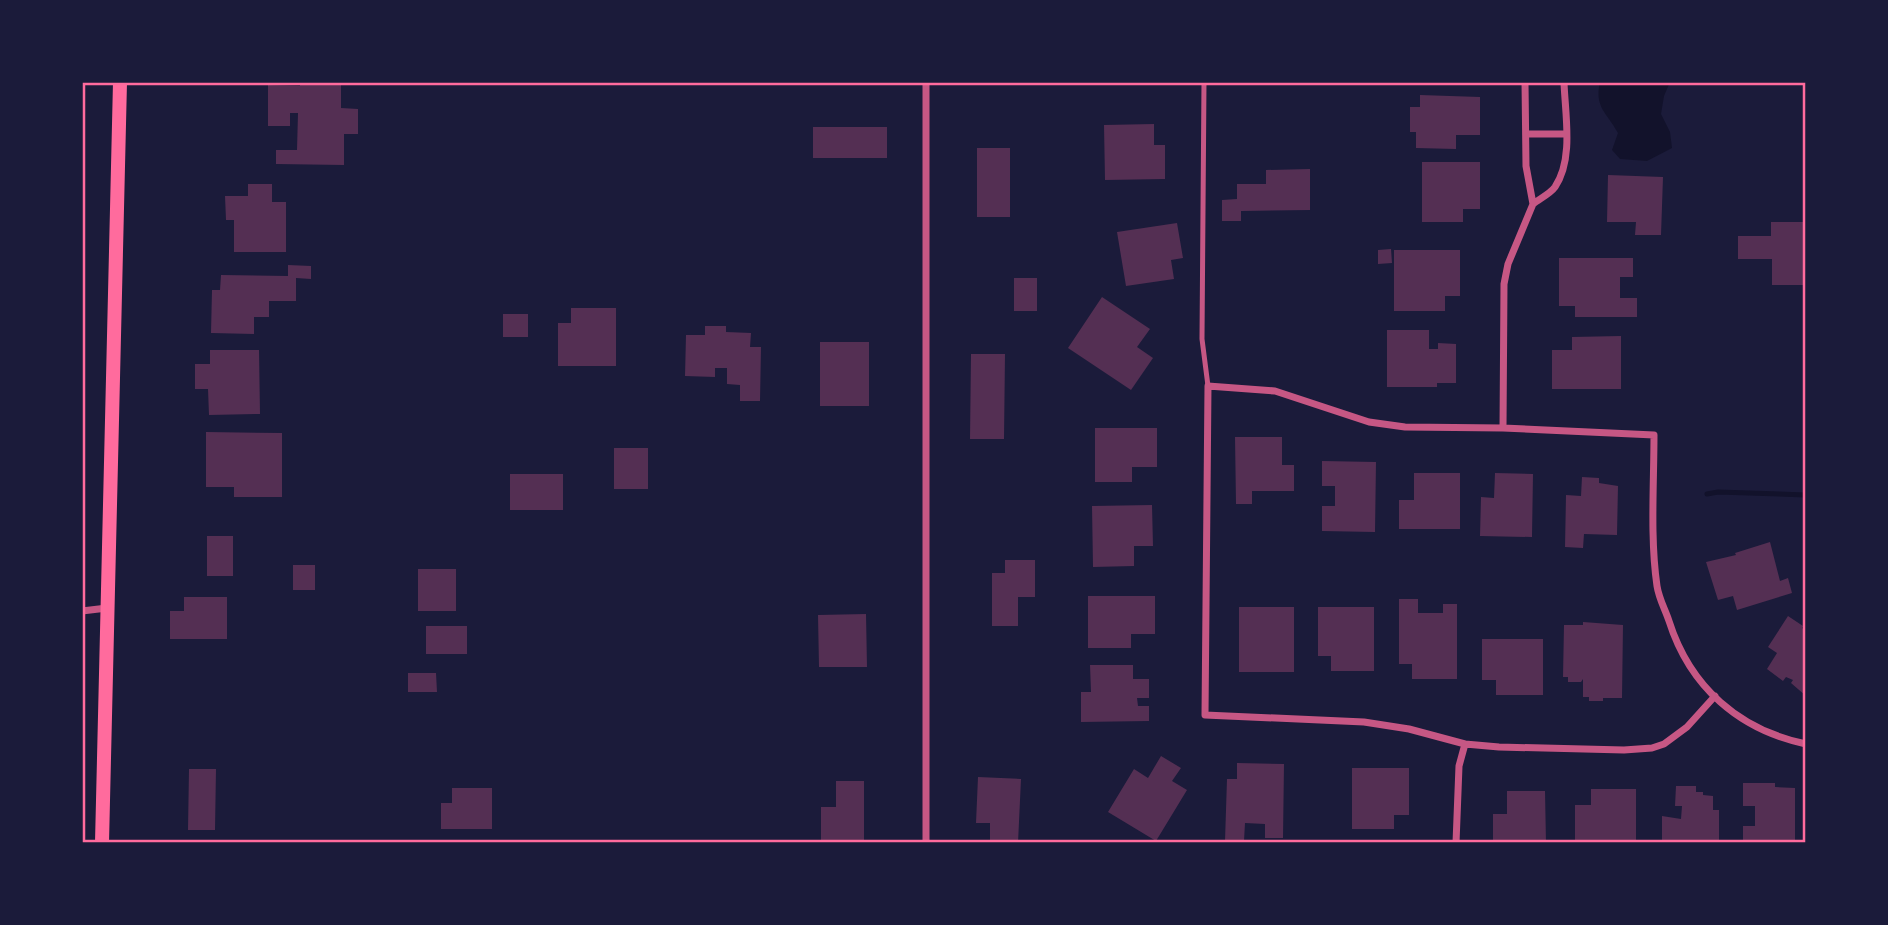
<svg xmlns="http://www.w3.org/2000/svg" width="1888" height="925" viewBox="0 0 1888 925" font-family="Montserrat,sans-serif">
<style>
.water{fill:#12122b}
.lines{fill:none;stroke-linecap:round;stroke-linejoin:round}
.stream{stroke:#12122b;stroke-width:5}
.building{fill:#542f53}
.service{stroke:#c65784;stroke-width:5}
.minor{stroke:#c65784;stroke-width:7}
.secondary{stroke:#ff6b9d;stroke-width:14}
.neatline{fill:none;stroke:#ff6b9d;stroke-width:2.5}
</style>
<rect width="100%" height="100%" fill="#1b1b3a"/>
<path class="water" d="M 1600,82 L 1670,82 L 1664,96 L 1661,114 L 1670,132 L 1672,148 L 1647,161 L 1620,159 L 1612,150 L 1618,133 C 1607,113 1594,107 1600,82 Z"/>
<g class="lines">
<path class="stream" d="M 1707,494 L 1718,492 L 1806,495"/>
</g>
<path class="building" d="M 300,82 L 341,82 L 341,108 L 358,109 L 358,134 L 344,134 L 344,165 L 276,164 L 276,150 L 297,150 L 298,113 L 290,113 L 290,126 L 268,126 L 268,85 L 300,86 Z
M 1420,95 L 1480,97 L 1480,135 L 1456,135 L 1456,149 L 1416,148 L 1416,132 L 1410,132 L 1410,107 L 1420,107 Z
M 1154,124 L 1154,145 L 1165,145 L 1165,179 L 1105,180 L 1104,125 Z
M 813,127 L 887,127 L 887,158 L 813,158 Z
M 977,148 L 1010,148 L 1010,217 L 977,217 Z
M 1422,162 L 1480,162 L 1480,209 L 1463,209 L 1463,222 L 1422,222 Z
M 1310,169 L 1310,210 L 1241,211 L 1241,221 L 1222,221 L 1222,200 L 1237,199 L 1237,184 L 1266,184 L 1266,170 Z
M 1608,175 L 1663,177 L 1661,235 L 1635,235 L 1636,222 L 1607,222 Z
M 248,184 L 272,184 L 272,202 L 286,202 L 286,252 L 234,252 L 234,220 L 226,220 L 225,196 L 248,196 Z
M 1771,222 L 1806,222 L 1806,285 L 1772,285 L 1772,259 L 1738,259 L 1738,236 L 1771,236 Z
M 1177,223 L 1183,258 L 1171,260 L 1174,279 L 1126,286 L 1117,232 Z
M 1391,249 L 1392,263 L 1378,264 L 1378,250 Z
M 1394,250 L 1460,250 L 1460,296 L 1445,296 L 1445,311 L 1394,311 Z
M 1559,258 L 1633,258 L 1633,277 L 1620,277 L 1620,298 L 1637,298 L 1637,317 L 1575,317 L 1575,306 L 1559,306 Z
M 288,265 L 311,266 L 311,279 L 296,278 L 296,301 L 269,301 L 269,317 L 254,317 L 254,334 L 211,333 L 212,290 L 220,290 L 221,275 L 288,276 Z
M 1014,278 L 1037,278 L 1037,311 L 1014,311 Z
M 1102,297 L 1150,329 L 1137,347 L 1153,358 L 1131,390 L 1068,348 Z
M 571,308 L 616,308 L 616,366 L 558,366 L 558,323 L 571,323 Z
M 503,314 L 528,314 L 528,337 L 503,337 Z
M 705,326 L 726,326 L 726,332 L 751,333 L 750,347 L 761,347 L 760,401 L 740,401 L 740,385 L 727,384 L 727,368 L 715,368 L 715,377 L 685,376 L 686,335 L 705,335 Z
M 1387,330 L 1429,330 L 1429,349 L 1438,349 L 1438,343 L 1456,344 L 1456,383 L 1437,383 L 1437,387 L 1387,387 Z
M 1621,336 L 1621,389 L 1552,389 L 1552,350 L 1572,350 L 1572,337 Z
M 820,342 L 869,342 L 869,406 L 820,406 Z
M 210,350 L 259,350 L 260,414 L 209,415 L 208,389 L 195,389 L 195,364 L 210,364 Z
M 971,354 L 1005,354 L 1004,439 L 970,439 Z
M 1095,428 L 1157,428 L 1157,467 L 1132,467 L 1132,482 L 1095,482 Z
M 206,432 L 282,433 L 282,497 L 234,497 L 234,487 L 206,487 Z
M 1235,437 L 1282,437 L 1282,465 L 1294,465 L 1294,491 L 1252,491 L 1252,504 L 1236,504 Z
M 614,448 L 648,448 L 648,489 L 614,489 Z
M 1322,461 L 1376,462 L 1375,532 L 1322,531 L 1322,506 L 1335,506 L 1335,486 L 1322,486 Z
M 1414,473 L 1460,473 L 1460,529 L 1399,529 L 1399,500 L 1414,500 Z
M 1495,473 L 1533,474 L 1532,537 L 1480,536 L 1481,497 L 1494,498 Z
M 510,474 L 563,474 L 563,510 L 510,510 Z
M 1582,477 L 1599,478 L 1599,483 L 1618,486 L 1617,535 L 1584,534 L 1583,548 L 1565,547 L 1566,495 L 1581,496 Z
M 1152,505 L 1153,546 L 1134,546 L 1134,566 L 1093,567 L 1092,506 Z
M 207,536 L 233,536 L 233,576 L 207,576 Z
M 1770,542 L 1780,581 L 1788,578 L 1792,593 L 1737,610 L 1733,596 L 1718,600 L 1706,562 L 1736,555 L 1735,553 Z
M 1005,560 L 1035,560 L 1035,597 L 1018,597 L 1018,626 L 992,626 L 992,573 L 1005,573 Z
M 293,565 L 315,565 L 315,590 L 293,590 Z
M 418,569 L 456,569 L 456,611 L 418,611 Z
M 1088,596 L 1155,596 L 1155,634 L 1131,634 L 1131,648 L 1088,648 Z
M 184,597 L 227,597 L 227,639 L 170,639 L 170,611 L 184,611 Z
M 1399,599 L 1418,599 L 1418,613 L 1443,613 L 1443,604 L 1457,604 L 1457,679 L 1412,679 L 1412,664 L 1399,664 Z
M 1239,607 L 1294,607 L 1294,672 L 1239,672 Z
M 1318,607 L 1374,607 L 1374,671 L 1331,671 L 1331,656 L 1318,656 Z
M 866,614 L 867,667 L 819,667 L 818,615 Z
M 1788,616 L 1803,626 L 1802,628 L 1806,631 L 1806,696 L 1791,683 L 1793,680 L 1786,677 L 1783,681 L 1767,669 L 1777,653 L 1768,647 Z
M 1583,622 L 1623,625 L 1622,698 L 1603,698 L 1603,701 L 1589,701 L 1589,697 L 1583,697 L 1583,679 L 1581,682 L 1568,682 L 1568,677 L 1563,677 L 1564,625 L 1583,625 Z
M 426,626 L 467,626 L 467,654 L 426,654 Z
M 1482,639 L 1543,639 L 1543,695 L 1496,695 L 1496,680 L 1482,680 Z
M 1090,665 L 1133,665 L 1133,679 L 1149,679 L 1149,698 L 1137,698 L 1138,706 L 1149,706 L 1149,721 L 1081,722 L 1081,692 L 1091,692 Z
M 408,673 L 436,673 L 437,692 L 408,692 Z
M 1161,756 L 1181,768 L 1172,781 L 1187,790 L 1156,841 L 1108,812 L 1134,769 L 1148,778 Z
M 1237,763 L 1284,764 L 1283,838 L 1265,838 L 1265,824 L 1245,823 L 1244,841 L 1225,841 L 1227,779 L 1237,779 Z
M 1352,768 L 1409,768 L 1409,815 L 1394,815 L 1394,829 L 1352,829 Z
M 189,769 L 216,769 L 215,830 L 188,830 Z
M 978,777 L 1021,779 L 1018,843 L 990,843 L 990,823 L 976,823 Z
M 836,781 L 864,781 L 864,843 L 821,843 L 821,807 L 836,807 Z
M 1743,783 L 1775,783 L 1775,787 L 1795,788 L 1795,843 L 1743,843 L 1743,826 L 1755,826 L 1755,806 L 1743,806 Z
M 1676,786 L 1696,786 L 1696,792 L 1703,792 L 1703,795 L 1713,796 L 1713,810 L 1719,810 L 1719,843 L 1662,843 L 1662,816 L 1681,819 L 1682,806 L 1675,806 Z
M 452,788 L 492,788 L 492,829 L 441,829 L 441,803 L 452,803 Z
M 1591,789 L 1636,789 L 1636,843 L 1575,843 L 1575,805 L 1591,805 Z
M 1507,791 L 1545,791 L 1546,843 L 1493,843 L 1493,814 L 1507,814 Z"/>
<g class="lines">
<path class="service" d="M 1204,82 L 1202,339 L 1208,386"/>
<path class="minor" d="M 926,82 L 926,843
M 1526,134 L 1566,134
M 1533,204 C 1539,199 1550,194 1555,187 C 1574,159 1565,114 1564,82
M 1503,428 L 1504,284 L 1508,264 L 1533,204 L 1526,166 L 1525,82
M 82,611 L 107,608
M 1715,696 L 1687,727 L 1664,744 L 1652,748 L 1624,750 L 1499,747 L 1465,744 L 1409,729 L 1364,722 L 1205,715 L 1208,386 L 1275,391 L 1369,422 L 1405,427 L 1503,428 L 1654,435 C 1654,484 1650,538 1657,586 C 1659,599 1665,609 1669,621 C 1690,687 1739,730 1806,744
M 1456,843 L 1459,766 L 1465,744"/>
<path class="secondary" d="M 102,843 L 120,82"/>
</g>
<rect width="1888" height="925" fill="none" stroke="#1b1b3a" stroke-width="168"/>
<rect x="84" y="84" width="1720" height="757" class="neatline"/>
</svg>
